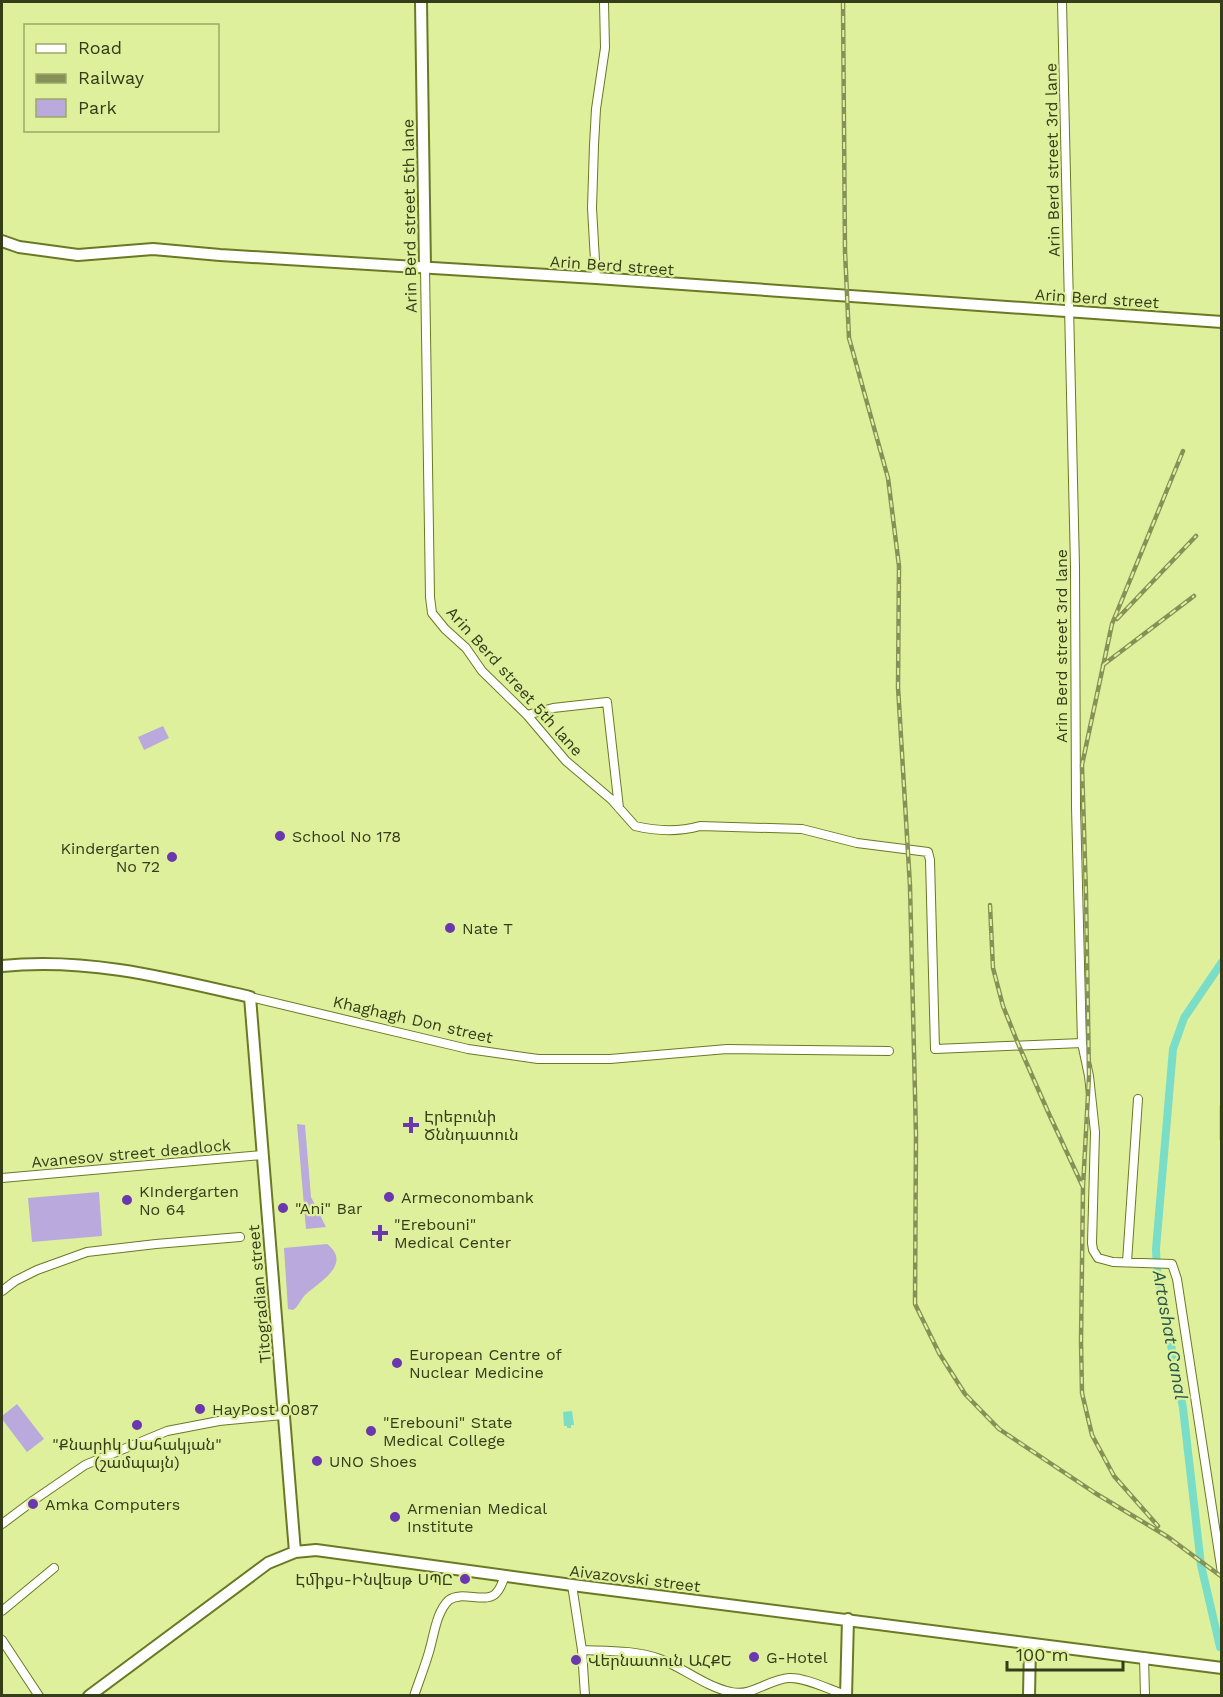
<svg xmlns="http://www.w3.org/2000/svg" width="1223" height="1697" viewBox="0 0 1223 1697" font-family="'Work Sans','Noto Sans Armenian',sans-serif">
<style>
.green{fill:#b9a9dc}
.water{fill:#7addc8}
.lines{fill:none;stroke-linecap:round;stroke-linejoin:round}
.canal{stroke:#7addc8;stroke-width:8}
.street-casing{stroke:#6a7924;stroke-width:10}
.secondary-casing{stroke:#6a7924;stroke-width:14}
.street{stroke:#fff;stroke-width:8}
.secondary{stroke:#fff;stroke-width:10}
.rail-casing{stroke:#859157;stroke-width:4.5}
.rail{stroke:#def09c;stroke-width:2;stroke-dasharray:7;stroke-linecap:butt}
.poi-dot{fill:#6a37ae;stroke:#def09c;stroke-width:2}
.labels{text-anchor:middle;stroke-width:4.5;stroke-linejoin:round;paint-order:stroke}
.street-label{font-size:16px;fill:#353c1a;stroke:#def09c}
.poi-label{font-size:16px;fill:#353c1a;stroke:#def09c;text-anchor:start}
.water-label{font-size:18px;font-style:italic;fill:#29554c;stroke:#def09c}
</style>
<rect width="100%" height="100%" fill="#def09c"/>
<path class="green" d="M 163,726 L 169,738 L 144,750 L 138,737 Z
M 297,1124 L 305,1125 L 311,1197 L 326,1227 L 306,1229 Z
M 99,1192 L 102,1236 L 32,1242 L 28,1198 Z
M 327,1244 C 353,1264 319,1282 305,1295 C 300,1300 299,1306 293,1310 L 288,1309 L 284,1248 Z
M 17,1404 L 44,1439 L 27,1452 L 2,1419 L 2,1416 Z"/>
<path class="water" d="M 572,1411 L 574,1425 L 571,1425 L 571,1428 L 567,1428 L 567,1426 L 564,1426 L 563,1412 Z"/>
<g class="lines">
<path class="canal" d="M 1220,1647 L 1201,1565 L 1183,1408 L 1157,1271 L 1156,1249 L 1173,1049 L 1184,1018 L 1222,962"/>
<g class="street-casing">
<path id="street" d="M 1062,2 L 1075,567 L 1076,807 L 1082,1043 L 1089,1076 L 1095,1132 L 1092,1243 L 1093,1250 L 1098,1258 L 1113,1262 L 1172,1264 L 1177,1279 L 1222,1573
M 425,268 L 430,597 L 432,613 L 445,629 L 466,648 L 482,671 L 527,715 L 566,761 L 612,800 L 635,826 C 656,831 679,832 700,826 L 802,829 L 857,843 L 928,852 L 930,860 L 935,1049 L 1082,1043
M 596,278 L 592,208 L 594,145 L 596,109 L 605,48 L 604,2
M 527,715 L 553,708 L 607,702 L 619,808
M 250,997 L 468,1049 L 538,1059 L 610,1059 L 727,1049 L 889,1051
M 2,1178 L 262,1155
M 1127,1262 L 1138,1099
M 2,1291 L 15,1281 L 37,1270 L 87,1252 L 156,1244 L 240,1237
M 2,1524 L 34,1500 L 85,1465 L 167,1431 L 219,1421 L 283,1415
M 572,1585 L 582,1650 L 585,1696
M 2,1611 L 54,1568
M 2,1640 L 39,1696
M 582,1650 C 608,1651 636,1650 660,1659 C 684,1668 706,1687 731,1692 C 752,1697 769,1679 789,1678 C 805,1677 830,1690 846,1695
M 1144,1657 L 1145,1696
M 414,1696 C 419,1681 425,1666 429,1652 C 434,1636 436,1612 449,1600 C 462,1590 488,1605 497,1592 C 501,1588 503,1581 505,1575"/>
</g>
<g class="secondary-casing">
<path id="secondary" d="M 421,2 L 425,268
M 2,241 L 19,247 L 78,255 L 153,249 L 220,255 L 596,278 L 1222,322
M 2,966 C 86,957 168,978 250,997 L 295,1552
M 89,1696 L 268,1563 L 295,1552 L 316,1550 L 572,1585 L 1222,1668
M 846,1696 L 848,1619
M 1029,1696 L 1030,1644"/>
</g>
<use href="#street" class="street"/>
<use href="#secondary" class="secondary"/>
<g class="rail-casing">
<path id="rail" d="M 843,2 L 845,251 L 849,338 L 888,478 L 899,566 L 898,687 L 910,886 L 916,1135 L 915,1304 L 939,1353 L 965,1394 L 999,1429 L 1095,1493 L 1168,1537 L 1222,1577
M 1117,619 L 1196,536
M 1103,665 L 1194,596
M 990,905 L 993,968 L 1003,1006 L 1019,1046 L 1049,1114 L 1083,1187 L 1081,1342 L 1082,1393 L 1092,1435 L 1114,1476 L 1158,1526
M 1222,1106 L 1222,1140
M 1083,1187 L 1089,1076 L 1086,894 L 1082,765 L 1112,624 L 1183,451"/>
</g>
<use href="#rail" class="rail"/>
</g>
<g class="poi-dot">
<circle cx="280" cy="836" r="6"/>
<circle cx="172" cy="857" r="6"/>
<circle cx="450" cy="928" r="6"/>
<path d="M408 1116h6v6h6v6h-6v6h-6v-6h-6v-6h6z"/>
<circle cx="389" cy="1197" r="6"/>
<circle cx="127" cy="1200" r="6"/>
<circle cx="283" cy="1208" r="6"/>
<path d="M377 1224h6v6h6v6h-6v6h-6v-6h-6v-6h6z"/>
<circle cx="397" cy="1363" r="6"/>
<circle cx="200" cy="1409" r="6"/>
<circle cx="137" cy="1425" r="6"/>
<circle cx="371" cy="1431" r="6"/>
<circle cx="317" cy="1461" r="6"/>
<circle cx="33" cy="1504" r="6"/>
<circle cx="395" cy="1517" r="6"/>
<circle cx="465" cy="1579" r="6"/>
<circle cx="754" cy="1657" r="6"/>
<circle cx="576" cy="1660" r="6"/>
</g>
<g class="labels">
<g class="street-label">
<text transform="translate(1052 160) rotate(-91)" y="6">Arin Berd street 3rd lane</text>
<text transform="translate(409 216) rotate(-91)" y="6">Arin Berd street 5th lane</text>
<text transform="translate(612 265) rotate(4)" y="6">Arin Berd street</text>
<text transform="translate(1097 298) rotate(4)" y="6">Arin Berd street</text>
<text transform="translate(1061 646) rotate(-90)" y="6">Arin Berd street 3rd lane</text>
<text transform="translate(515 681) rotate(48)" y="6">Arin Berd street 5th lane</text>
<text transform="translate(413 1019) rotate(13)" y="6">Khaghagh Don street</text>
<text transform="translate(131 1153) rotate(-5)" y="6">Avanesov street deadlock</text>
<text transform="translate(259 1294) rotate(-95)" y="6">Titogradian street</text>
<text transform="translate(635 1578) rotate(7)" y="6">Aivazovski street</text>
</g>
<g class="poi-label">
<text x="292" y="842">School No 178</text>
<text x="160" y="854" text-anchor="end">Kindergarten<tspan x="160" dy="18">No 72</tspan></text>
<text x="462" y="934">Nate T</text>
<text x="424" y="1122">Էրեբունի<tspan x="424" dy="18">Ծննդատուն</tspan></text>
<text x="139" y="1197">KIndergarten<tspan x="139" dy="18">No 64</tspan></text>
<text x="401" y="1203">Armeconombank</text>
<text x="295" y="1214">"Ani" Bar</text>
<text x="394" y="1230">"Erebouni"<tspan x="394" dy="18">Medical Center</tspan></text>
<text x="409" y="1360">European Centre of<tspan x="409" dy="18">Nuclear Medicine</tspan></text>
<text x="212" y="1415">HayPost 0087</text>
<text x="383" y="1428">"Erebouni" State<tspan x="383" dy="18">Medical College</tspan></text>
<text x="137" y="1450" text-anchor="middle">"Քնարիկ Սահակյան"<tspan x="137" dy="18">(շամպայն)</tspan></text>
<text x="329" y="1467">UNO Shoes</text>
<text x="45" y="1510">Amka Computers</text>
<text x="407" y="1514">Armenian Medical<tspan x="407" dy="18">Institute</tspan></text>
<text x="453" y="1585" text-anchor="end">Էմիքս-Ինվեսթ ՍՊԸ</text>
<text x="766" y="1663">G-Hotel</text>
<text x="588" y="1666">Վերնատուն ԱՀՔԵ</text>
</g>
<g class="water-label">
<text transform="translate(1170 1335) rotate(80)" y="6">Artashat Canal</text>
</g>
</g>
<rect width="1223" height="1697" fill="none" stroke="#353c1a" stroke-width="6"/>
<rect x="24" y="24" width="195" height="108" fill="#def09c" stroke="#9aa868" stroke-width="1.5"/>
<rect x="36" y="44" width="30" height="9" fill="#ffffff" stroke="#9aa868" stroke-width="1.5"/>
<text x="78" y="54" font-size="18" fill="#353c1a">Road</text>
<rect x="36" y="74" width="30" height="9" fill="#859157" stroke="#9aa868" stroke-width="1.5"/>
<text x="78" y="84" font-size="18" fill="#353c1a">Railway</text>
<rect x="36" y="99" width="30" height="18" fill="#b9a9dc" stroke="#9aa868" stroke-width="1.5"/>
<text x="78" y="114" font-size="18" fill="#353c1a">Park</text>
<path d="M1007 1661v9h116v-9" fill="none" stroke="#353c1a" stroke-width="3"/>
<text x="1016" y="1661" font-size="18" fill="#353c1a" stroke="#def09c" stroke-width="4.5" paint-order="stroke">100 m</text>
</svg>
